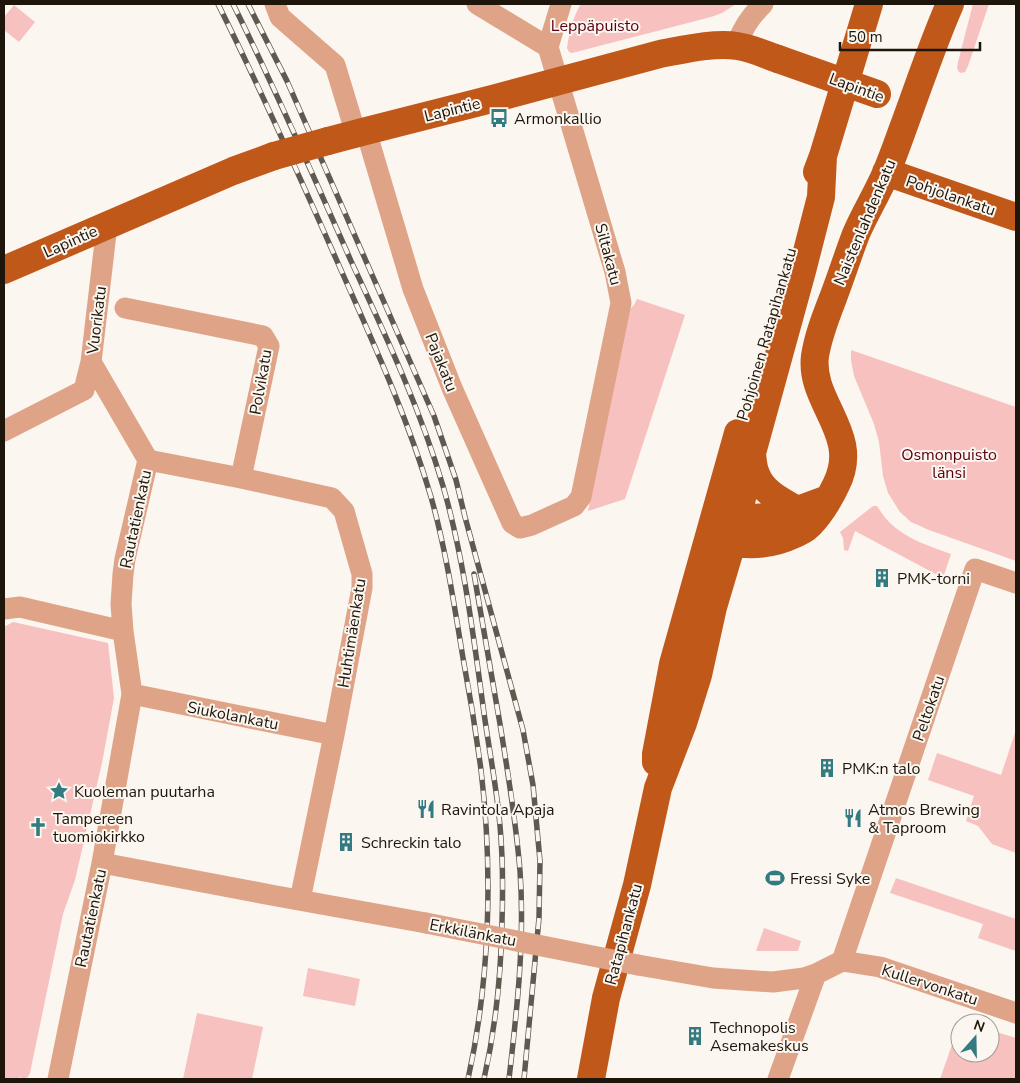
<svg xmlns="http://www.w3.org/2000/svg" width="1020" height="1083" viewBox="0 0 1020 1083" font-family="'Nunito Sans',sans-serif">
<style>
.green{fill:#f7c1c0}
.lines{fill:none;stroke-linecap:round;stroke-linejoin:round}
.minor{stroke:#dfa488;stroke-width:21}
.major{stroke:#c0581a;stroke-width:28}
.rail-casing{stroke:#60594f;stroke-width:5.5}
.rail{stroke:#fbf6f0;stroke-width:4;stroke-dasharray:11;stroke-linecap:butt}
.minor-bridge{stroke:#dfa488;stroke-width:21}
.major-bridge{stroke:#c0581a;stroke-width:28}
.labels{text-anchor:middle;stroke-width:4;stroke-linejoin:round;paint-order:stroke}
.park-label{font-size:16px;fill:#5a0112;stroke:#fbf6f0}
.street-label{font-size:16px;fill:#1f160b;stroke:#fbf6f0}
.poi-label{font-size:16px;fill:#1f160b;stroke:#fbf6f0;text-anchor:start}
</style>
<rect width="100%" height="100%" fill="#fbf6f0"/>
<path class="green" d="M 581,4 L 736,4 L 722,13 L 711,17 L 572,53 L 569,52 L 567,48 C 569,34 573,16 581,4 Z
M 973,4 L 989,4 L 968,66 L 965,72 L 961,73 L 959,72 L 957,68 L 958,62 Z
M 14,5 L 35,22 L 19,42 L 4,30 L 4,17 Z
M 637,299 L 685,315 L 625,499 L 588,511 L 627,312 L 634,305 Z
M 851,350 L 1016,407 L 1016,561 L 929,530 L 911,522 L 900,512 L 888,493 L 883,476 L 879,442 L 874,424 L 854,376 L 851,360 Z
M 873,506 L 877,506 C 881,512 885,518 889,522 C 906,539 929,546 951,554 L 943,578 L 855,531 L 848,551 L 844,550 L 843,538 L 840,532 Z
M 13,622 L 108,643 L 114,698 L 102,763 L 75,880 L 63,914 L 30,1073 L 28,1077 L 24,1079 L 20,1077 L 18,1079 L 4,1079 L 4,627 Z
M 1016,730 L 1016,853 L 992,844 L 978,826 L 966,821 L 974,796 L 928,780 L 937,753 L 1001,775 Z
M 896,878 L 1016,919 L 1016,951 L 978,938 L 983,924 L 890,893 Z
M 764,928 L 801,941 L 798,951 L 756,951 Z
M 308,968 L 360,979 L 355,1006 L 303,996 Z
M 197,1013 L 263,1027 L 252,1079 L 183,1079 Z
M 961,1019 L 971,1023 L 960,1023 L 960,1053 L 990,1053 L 990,1030 L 1016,1038 L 1016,1079 L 940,1079 Z"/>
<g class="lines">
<path class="minor" d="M 275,4 L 280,17 L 335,65 L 356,134
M 477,4 L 548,47
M 736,45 C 744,27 749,18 763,4
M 366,131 L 413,289 L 452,388 L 512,523 L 520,528 L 532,525 L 574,506 L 581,497 L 621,303 L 615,272 L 548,47 L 561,4
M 107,225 L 91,362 L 148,460
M 125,308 L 263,336 L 269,346 L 241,478
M 4,431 L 84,390 L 91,362
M 148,460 L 241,478 L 332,498 L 344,511 L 362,574 L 362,588 L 334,735 L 300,900
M 4,609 L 20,607 L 123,631
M 132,694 L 334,735
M 102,863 L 271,895 L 426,923
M 842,961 L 975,569 L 1016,583
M 842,961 L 880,967 L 1016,1013
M 638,965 L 713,978 L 773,982 L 804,978 L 816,974 L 842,961
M 58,1079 L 102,863 L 132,694 L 123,631 L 121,604 L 123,574 L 125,559 L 148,460
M 778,1079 L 816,974"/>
<path class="major" d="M 328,141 L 366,131 L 492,99 L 660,54 C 682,50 715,42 737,46 C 751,48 764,54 778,59
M 817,172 L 823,156 L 869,4
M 886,172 L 1016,217
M 4,270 L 233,171 L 274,156
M 752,454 C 753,461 753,468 756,474 C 763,493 782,501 799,511
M 719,515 L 736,519 L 782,516 L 828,499
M 715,539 C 741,546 768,547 793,535 C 797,533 802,531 806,528 C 818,518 830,498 836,485 C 862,434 809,403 815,356 C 818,336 826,316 833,298 C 841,277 848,255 856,234 C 865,213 877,194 886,173 C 892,159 897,145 902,131 C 918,88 932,45 950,4
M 656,762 L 656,754 L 673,664 L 738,433
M 591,1079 L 606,998 L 637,885 L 658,788 L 683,723 L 698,675 L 713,607 L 732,543 L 752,453 L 802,271 L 821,197 L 823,156"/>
<g class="rail-casing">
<path id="rail" d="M 218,4 C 260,88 299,175 337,261 C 371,338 407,415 431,497 C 446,550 454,604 463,658 C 470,695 476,732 481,770 C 493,871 490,980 468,1079
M 233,4 C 275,88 313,175 351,261 C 385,334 420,408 443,486 C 465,562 474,642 485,720 C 490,755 497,790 500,826 C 503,858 503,890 502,922 C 501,976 496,1026 484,1079
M 248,4 L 287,81 L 434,416 L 456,480 L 465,517 L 523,730 L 533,785 L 540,861 L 539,918 L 524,1079
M 474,574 C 483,624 491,674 500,724 C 508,773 516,821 520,871 C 525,940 517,1010 509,1079"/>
</g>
<use href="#rail" class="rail"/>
<path class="minor-bridge" d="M 426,923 L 638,965"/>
<path class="major-bridge" d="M 778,59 L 877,94
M 274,156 L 328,141"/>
</g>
<defs>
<g id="bus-bare" transform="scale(1.5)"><path d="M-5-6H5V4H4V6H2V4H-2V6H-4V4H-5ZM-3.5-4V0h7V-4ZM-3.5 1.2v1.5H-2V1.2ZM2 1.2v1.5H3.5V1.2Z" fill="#327b80" stroke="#fbf6f0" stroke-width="2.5" paint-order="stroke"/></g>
<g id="building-bare" transform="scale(1.5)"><path d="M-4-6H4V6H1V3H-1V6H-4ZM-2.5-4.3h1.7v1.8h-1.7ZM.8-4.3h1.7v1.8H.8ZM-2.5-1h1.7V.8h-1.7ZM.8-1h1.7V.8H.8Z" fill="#327b80" stroke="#fbf6f0" stroke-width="2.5" paint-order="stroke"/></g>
<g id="sight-bare" transform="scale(1.5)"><path d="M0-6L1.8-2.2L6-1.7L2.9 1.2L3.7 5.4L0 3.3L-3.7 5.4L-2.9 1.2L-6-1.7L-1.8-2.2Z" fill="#327b80" stroke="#fbf6f0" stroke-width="2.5" paint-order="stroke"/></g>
<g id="restaurant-bare" transform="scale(1.5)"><path d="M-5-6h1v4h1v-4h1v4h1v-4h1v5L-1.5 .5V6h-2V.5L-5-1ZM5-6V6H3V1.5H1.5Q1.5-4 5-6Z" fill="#327b80" stroke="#fbf6f0" stroke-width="2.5" paint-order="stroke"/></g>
<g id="church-bare" transform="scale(1.5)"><path d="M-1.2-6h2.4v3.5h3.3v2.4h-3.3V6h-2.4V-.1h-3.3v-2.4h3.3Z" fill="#327b80" stroke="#fbf6f0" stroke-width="2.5" paint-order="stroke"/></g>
<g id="stadium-bare" transform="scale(1.5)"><path d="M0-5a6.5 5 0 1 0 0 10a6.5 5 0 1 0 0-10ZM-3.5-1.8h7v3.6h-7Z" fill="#327b80" stroke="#fbf6f0" stroke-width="2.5" paint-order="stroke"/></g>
</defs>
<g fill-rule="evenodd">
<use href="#bus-bare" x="499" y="118"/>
<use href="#building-bare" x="882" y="578"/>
<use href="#building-bare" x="827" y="768"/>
<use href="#sight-bare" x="59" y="791"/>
<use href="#restaurant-bare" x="426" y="809"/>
<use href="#restaurant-bare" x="853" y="818"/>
<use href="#church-bare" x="38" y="827"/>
<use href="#building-bare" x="346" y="842"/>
<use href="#stadium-bare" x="775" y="878"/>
<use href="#building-bare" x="695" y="1036"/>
</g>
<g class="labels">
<g class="park-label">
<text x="595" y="31">Leppäpuisto</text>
<text x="949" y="460">Osmonpuisto<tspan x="949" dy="18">länsi</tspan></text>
</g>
<g class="street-label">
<text transform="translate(857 87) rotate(20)" y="6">Lapintie</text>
<text transform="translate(452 109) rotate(-14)" y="6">Lapintie</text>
<text transform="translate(951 195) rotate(19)" y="6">Pohjolankatu</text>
<text transform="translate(864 222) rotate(-67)" y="6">Naistenlahdenkatu</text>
<text transform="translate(70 241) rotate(-24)" y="6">Lapintie</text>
<text transform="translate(609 254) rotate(75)" y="6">Siltakatu</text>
<text transform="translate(96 320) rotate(-83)" y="6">Vuorikatu</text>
<text transform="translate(766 334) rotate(-74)" y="6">Pohjoinen Ratapihankatu</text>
<text transform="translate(442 362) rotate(68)" y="6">Pajakatu</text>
<text transform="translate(260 382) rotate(-80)" y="6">Polvikatu</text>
<text transform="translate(135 519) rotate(-78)" y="6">Rautatienkatu</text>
<text transform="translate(351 633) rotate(-81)" y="6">Huhtimäenkatu</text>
<text transform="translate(928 708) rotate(-71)" y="6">Peltokatu</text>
<text transform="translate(233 715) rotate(11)" y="6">Siukolankatu</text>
<text transform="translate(90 918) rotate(-78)" y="6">Rautatienkatu</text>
<text transform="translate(473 932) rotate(11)" y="6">Erkkilänkatu</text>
<text transform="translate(623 934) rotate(-75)" y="6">Ratapihankatu</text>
<text transform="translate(930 984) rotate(18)" y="6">Kullervonkatu</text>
</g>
<g class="poi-label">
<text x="514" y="124">Armonkallio</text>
<text x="897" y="584">PMK-torni</text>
<text x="842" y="774">PMK:n talo</text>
<text x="74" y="797">Kuoleman puutarha</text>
<text x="441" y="815">Ravintola Apaja</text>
<text x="868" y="815">Atmos Brewing<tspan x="868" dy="18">&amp; Taproom</tspan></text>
<text x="53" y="824">Tampereen<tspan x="53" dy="18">tuomiokirkko</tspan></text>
<text x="361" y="848">Schreckin talo</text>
<text x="790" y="884">Fressi Syke</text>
<text x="710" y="1033">Technopolis<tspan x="710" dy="18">Asemakeskus</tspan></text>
</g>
</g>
<rect width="1020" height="1083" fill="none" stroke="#1f160b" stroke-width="10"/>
<g transform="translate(975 1038) rotate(20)"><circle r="24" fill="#fbf6f0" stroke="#a39c94"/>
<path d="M0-4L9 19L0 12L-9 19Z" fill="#327b80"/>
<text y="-8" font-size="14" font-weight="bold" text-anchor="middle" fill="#1f160b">N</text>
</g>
<path d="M840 42v8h140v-8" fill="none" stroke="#1f160b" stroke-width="2.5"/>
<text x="848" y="42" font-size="15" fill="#1f160b" stroke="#fbf6f0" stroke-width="4" paint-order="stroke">50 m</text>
</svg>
